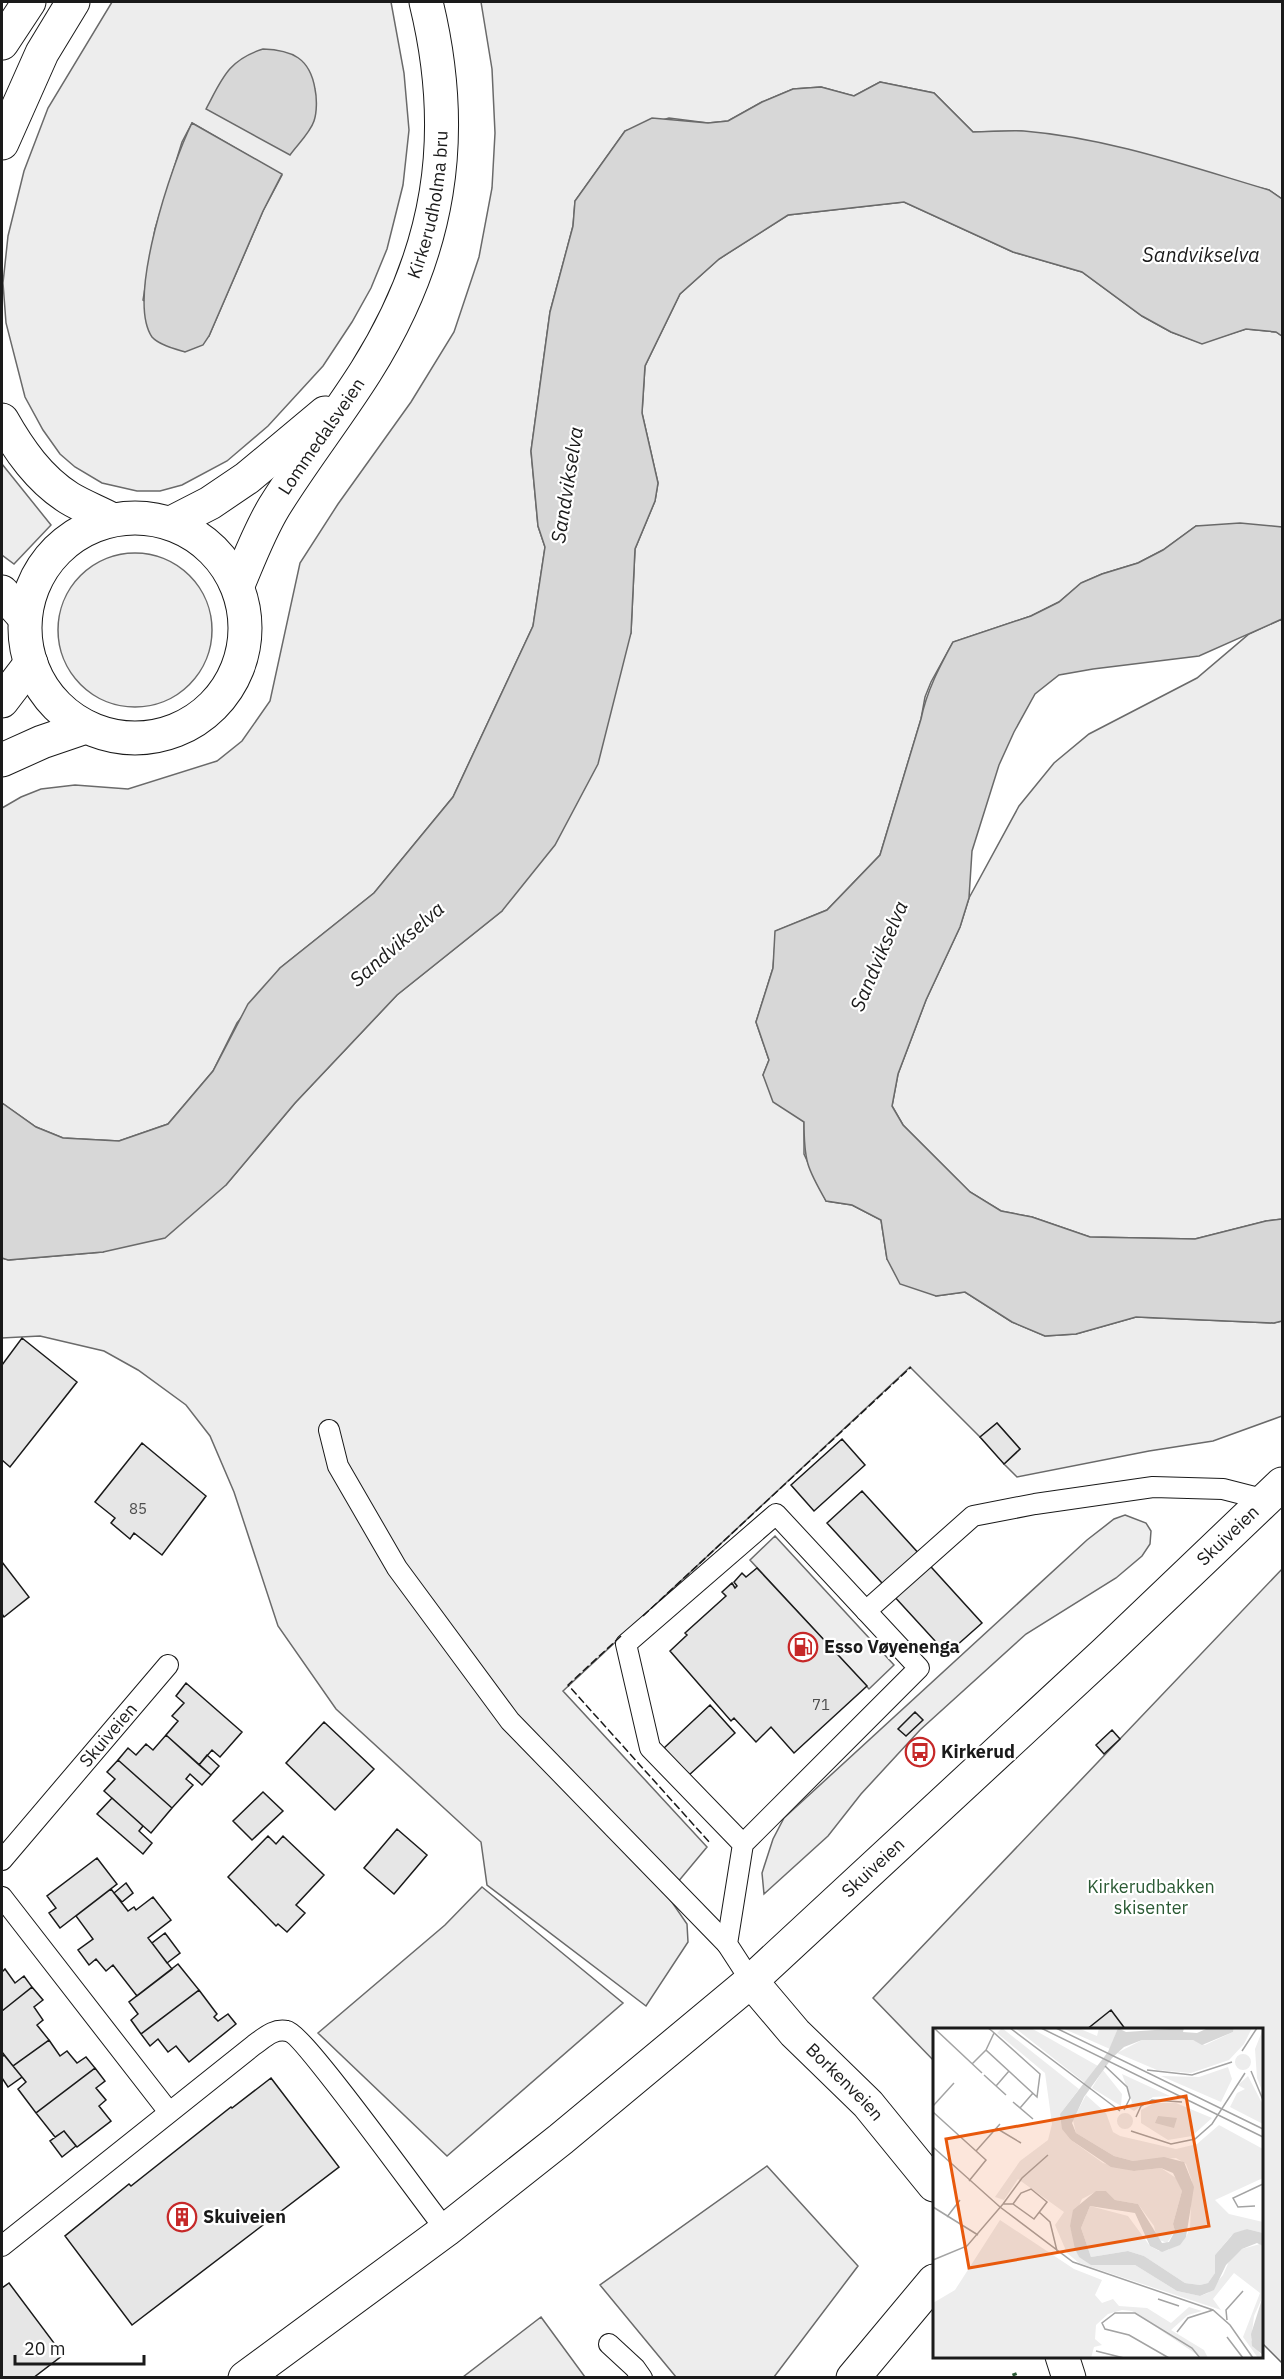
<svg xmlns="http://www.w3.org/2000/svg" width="1284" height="2379" viewBox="0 0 1284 2379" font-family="'IBM Plex Sans',sans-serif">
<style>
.built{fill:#ededed;stroke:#6a6a6a;stroke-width:1.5;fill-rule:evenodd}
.water{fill:#d7d7d7;stroke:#6a6a6a;stroke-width:1.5}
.building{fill:#e6e6e6;stroke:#1a1a1a;stroke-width:1.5}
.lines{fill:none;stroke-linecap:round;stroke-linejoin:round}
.service-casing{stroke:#1a1a1a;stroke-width:22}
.minor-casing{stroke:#1a1a1a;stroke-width:35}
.secondary-casing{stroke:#1a1a1a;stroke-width:35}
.primary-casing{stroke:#1a1a1a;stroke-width:35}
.motorway-casing{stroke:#1a1a1a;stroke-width:35}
.service{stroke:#fff;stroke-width:20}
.minor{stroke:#fff;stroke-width:33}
.secondary{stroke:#fff;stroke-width:33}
.primary{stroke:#fff;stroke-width:33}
.motorway{stroke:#fff;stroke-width:33}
.hedge{stroke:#2b5a34;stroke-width:4.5;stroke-dasharray:3 4.5;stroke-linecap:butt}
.fence{stroke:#1a1a1a;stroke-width:1.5;stroke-dasharray:8 3;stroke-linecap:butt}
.labels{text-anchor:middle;stroke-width:4.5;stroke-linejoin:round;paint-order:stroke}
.number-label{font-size:15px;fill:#4d4d4d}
.street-label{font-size:18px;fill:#1a1a1a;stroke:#fff}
.poi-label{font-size:18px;font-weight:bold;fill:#1a1a1a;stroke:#fff;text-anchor:start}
.park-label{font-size:18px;fill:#2b5a34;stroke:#fff}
.water-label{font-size:20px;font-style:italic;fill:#1a1a1a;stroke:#fff}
.inset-road{fill:none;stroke:#a3a3a3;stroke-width:1.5}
.view{fill:#e8590c;fill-opacity:0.15;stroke:#e8590c;stroke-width:3}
.inset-edge{fill:none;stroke:#1a1a1a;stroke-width:3}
</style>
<rect width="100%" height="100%" fill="#fff"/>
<path class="built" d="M 112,2 L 391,2 L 404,73 L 409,130 L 403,185 L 387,249 L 371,288 L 352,322 L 323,366 L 268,426 L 227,461 L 182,485 L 160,491 L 137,491 L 102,483 L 75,467 L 60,454 L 43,430 L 25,397 L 6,323 L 3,283 L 8,236 L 24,171 L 48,108 ZM 192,123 L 282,175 L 263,211 L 209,336 L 143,300 L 155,229 L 182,142 Z
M 481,2 L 1282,2 L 1282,199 L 1269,190 L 1021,131 L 973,132 L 934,93 L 880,82 L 854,96 L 821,87 L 793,89 L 762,102 L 728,121 L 708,123 L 669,118 L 625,131 L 575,201 L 573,226 L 550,312 L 531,451 L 538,526 L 545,547 L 533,626 L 453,797 L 374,893 L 280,968 L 237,1023 L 213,1071 L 168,1124 L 119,1141 L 63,1138 L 36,1127 L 2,1103 L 2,808 L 21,797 L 41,789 L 75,785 L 128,789 L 217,761 L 242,741 L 270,701 L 300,563 L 338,504 L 411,402 L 454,332 L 479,257 L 492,188 L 495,133 L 492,69 Z
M 904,202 L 1013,252 L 1082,272 L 1142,316 L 1171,332 L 1201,343 L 1246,329 L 1276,332 L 1282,336 L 1282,527 L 1196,526 L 1163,550 L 1138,563 L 1102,574 L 1082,583 L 1059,602 L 1031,616 L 953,642 L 931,682 L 925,697 L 921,719 L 880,855 L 827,910 L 776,931 L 773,968 L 756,1022 L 769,1060 L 763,1075 L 804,1122 L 804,1154 L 826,1201 L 852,1205 L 881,1220 L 887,1259 L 936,1296 L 965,1292 L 1012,1322 L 1045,1336 L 1076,1334 L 1136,1317 L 1274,1323 L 1282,1321 L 1282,1416 L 1213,1441 L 1149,1451 L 1017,1477 L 1004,1464 L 1020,1449 L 997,1423 L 980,1437 L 910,1367 L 563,1691 L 707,1847 L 667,1895 L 687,1924 L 688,1942 L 646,2006 L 487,1885 L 481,1842 L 336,1709 L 278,1626 L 234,1492 L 210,1436 L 186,1405 L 138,1370 L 104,1351 L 40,1336 L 2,1338 L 2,1258 L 9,1260 L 103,1252 L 226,1185 L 295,1103 L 397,995 L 502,911 L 631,633 L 635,549 L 655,501 L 658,483 L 642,413 L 645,366 L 680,294 L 719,259 L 788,215 Z
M 2,464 L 51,525 L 14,564 L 2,555 Z
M58 630a77 77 0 1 1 154 0a77 77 0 1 1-154 0Z
M 1282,619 L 1282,1219 L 1266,1221 L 1195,1239 L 1090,1237 L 1032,1217 L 1001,1211 L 970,1192 L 903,1125 L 892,1106 L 898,1074 L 926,1000 L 960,927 L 969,898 L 1019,806 L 1054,763 L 1089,734 L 1197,678 L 1249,634 Z
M 1125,1515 L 1146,1523 L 1151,1531 L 1150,1544 L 1142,1556 L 1116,1578 L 1026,1634 L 920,1730 L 861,1794 L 828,1836 L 764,1894 L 762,1873 L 773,1839 L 784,1818 L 1087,1540 L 1114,1519 Z
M 775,1536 L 894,1665 L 869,1689 L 750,1560 Z
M 1282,1569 L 1282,2363 L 1262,2343 L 1262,2030 L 934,2030 L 934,2061 L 873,1998 Z
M 482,1887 L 623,2003 L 447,2156 L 318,2033 L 445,1925 Z
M 767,2166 L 858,2266 L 774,2377 L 676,2377 L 600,2285 Z
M 541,2317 L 585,2377 L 463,2377 Z"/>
<path class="water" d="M 263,49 C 292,50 310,58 315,89 C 317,98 317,112 314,121 C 310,133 297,145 290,155 L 206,109 C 222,79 228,60 263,49 Z
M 880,82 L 934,93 L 973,132 C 990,132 1007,130 1024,131 C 1108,138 1188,166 1269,190 L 1282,199 L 1282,336 L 1276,332 L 1246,329 L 1202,344 L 1171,332 L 1142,316 L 1082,272 L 1013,252 L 904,202 L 788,215 L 719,259 L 680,294 L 645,366 L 642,413 L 658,483 L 655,501 L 635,549 L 631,633 L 598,764 L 555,845 L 502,911 L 397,995 L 295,1103 L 226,1185 L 165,1238 L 103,1252 L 8,1260 L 2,1258 L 2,1103 L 36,1127 L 63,1138 L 119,1141 L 168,1124 L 213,1071 L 248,1004 L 280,968 L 374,893 L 453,797 L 533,626 L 545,547 L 538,526 L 531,451 L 550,312 L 573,226 L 575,201 L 625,131 L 652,118 L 708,123 L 728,121 L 762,102 L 793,89 L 821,87 L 854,96 Z
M 192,123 L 282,174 L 263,211 L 209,336 L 203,345 L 185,352 C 175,349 159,345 152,337 C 126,299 172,163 192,123 Z
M 1240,523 L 1282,527 L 1282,619 L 1199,656 L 1093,669 L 1059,675 L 1035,694 L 1014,732 L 999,765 L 972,851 L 969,898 L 960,927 L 926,1000 L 898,1074 L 892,1106 L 903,1125 L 970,1192 L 1001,1211 L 1032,1217 L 1090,1237 L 1195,1239 L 1266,1221 L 1282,1219 L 1282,1321 L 1274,1323 L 1136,1317 L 1076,1334 L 1045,1336 L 1012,1322 L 965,1292 L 936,1296 L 900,1284 L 887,1259 L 881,1220 L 852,1205 L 826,1201 C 807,1168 804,1161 804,1122 L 773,1102 L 763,1075 L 769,1060 L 756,1022 L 773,968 L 775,931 L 827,910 L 880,855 L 921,719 C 927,690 939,668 953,642 L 1031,616 L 1059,602 L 1081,583 L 1102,574 L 1138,563 L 1163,550 L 1196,526 Z"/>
<path class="building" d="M 22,1338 L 77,1382 L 10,1467 L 2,1460 L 2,1365 Z
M 997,1423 L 1020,1449 L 1004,1464 L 980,1437 Z
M 842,1439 L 865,1465 L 814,1511 L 791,1485 Z
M 142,1443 L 206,1496 L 162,1555 L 134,1533 L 130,1539 L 111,1523 L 115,1518 L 95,1502 Z
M 862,1491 L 982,1623 L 947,1654 L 827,1523 Z
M 2,1562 L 29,1597 L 4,1617 L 2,1614 Z
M 757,1568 L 867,1686 L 794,1753 L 771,1727 L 756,1742 L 734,1718 L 731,1721 L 670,1651 L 687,1635 L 685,1633 L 726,1596 L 722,1592 L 732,1583 L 735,1588 L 737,1586 L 734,1582 L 742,1573 L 746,1577 Z
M 186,1683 L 242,1732 L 220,1757 L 212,1750 L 199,1765 L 166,1735 L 178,1721 L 172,1716 L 184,1703 L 176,1696 Z
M 710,1705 L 735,1733 L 688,1776 L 664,1748 Z
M 915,1712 L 923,1720 L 906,1736 L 898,1729 Z
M 324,1722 L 374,1769 L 335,1810 L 286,1763 Z
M 1112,1730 L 1120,1739 L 1104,1754 L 1096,1745 Z
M 166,1735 L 211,1775 L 202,1785 L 190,1774 L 186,1779 L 193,1785 L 172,1808 L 118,1760 L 128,1748 L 136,1755 L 146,1744 L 153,1750 Z
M 207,1755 L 219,1766 L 211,1775 L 199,1765 Z
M 118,1760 L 172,1808 L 151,1833 L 104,1791 L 115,1779 L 107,1772 Z
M 263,1792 L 283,1811 L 252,1840 L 233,1821 Z
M 112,1798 L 143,1826 L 139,1831 L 152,1843 L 143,1854 L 97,1814 Z
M 397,1829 L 427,1855 L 394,1894 L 364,1868 Z
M 268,1836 L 276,1844 L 283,1836 L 324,1875 L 296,1905 L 305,1913 L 287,1932 L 278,1924 L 276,1926 L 228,1877 Z
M 97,1858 L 117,1884 L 60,1928 L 49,1913 L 56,1908 L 47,1896 Z
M 126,1883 L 133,1893 L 122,1902 L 114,1893 Z
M 111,1889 L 128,1911 L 134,1907 L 136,1910 L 153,1897 L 171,1920 L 148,1938 L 172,1969 L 137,1996 L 113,1965 L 106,1971 L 96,1959 L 89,1965 L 78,1950 L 93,1939 L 76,1916 Z
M 165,1933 L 180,1953 L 167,1963 L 152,1943 Z
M 178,1964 L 199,1990 L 141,2034 L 131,2020 L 138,2014 L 129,2002 Z
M 5,1969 L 15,1983 L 24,1976 L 32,1987 L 2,2011 L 2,1972 Z
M 32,1987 L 43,2000 L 34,2007 L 43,2020 L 37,2025 L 49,2040 L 13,2066 L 2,2052 L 2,2011 Z
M 199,1990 L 217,2014 L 214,2017 L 218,2021 L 228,2014 L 236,2024 L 189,2062 L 176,2046 L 168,2052 L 158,2039 L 150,2046 L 141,2034 Z
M 1111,2010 L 1126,2030 L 1086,2030 Z
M 49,2040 L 60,2056 L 67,2051 L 77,2063 L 86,2057 L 95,2068 L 36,2113 L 18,2089 L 26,2082 L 13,2066 Z
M 4,2055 L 22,2077 L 8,2087 L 2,2078 L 2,2057 Z
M 95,2068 L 105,2081 L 96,2088 L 106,2100 L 99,2106 L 111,2121 L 77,2147 L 64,2131 L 55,2137 L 36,2113 Z
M 271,2078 L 339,2167 L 132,2325 L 65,2236 L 129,2184 L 131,2186 L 231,2107 L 232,2108 Z
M 64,2131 L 76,2146 L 62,2157 L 50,2141 Z
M 9,2283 L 63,2355 L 33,2378 L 2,2378 L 2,2288 Z"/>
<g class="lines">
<g class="service-casing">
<g id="service">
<path d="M 329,1430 L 338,1466 L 397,1568 L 510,1721 L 727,1944"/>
<path d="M 866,1611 L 973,1516 L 1035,1504 L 1153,1487 L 1223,1489 L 1266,1500"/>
<path d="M 743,1844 L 650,1748 L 626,1644 L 776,1514 L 919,1668 L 743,1844 L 727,1944 L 751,1981"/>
<path id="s1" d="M 2,1860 L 168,1665"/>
<path d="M 2,1897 L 169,2112"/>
<path d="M 2,2246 L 254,2045 C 264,2038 274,2028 287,2031 C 303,2033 425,2204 446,2230"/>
<path d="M 609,2344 L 635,2368 L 642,2378"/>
</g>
</g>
<g class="minor-casing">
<g id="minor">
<path id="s2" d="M 751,1981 L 795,2033 L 868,2104 L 934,2185"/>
<path d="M 1062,2356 L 1069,2378"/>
<path d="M 853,2378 L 934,2281"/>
</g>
</g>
<g class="secondary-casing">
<g id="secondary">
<path id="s3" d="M 245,2378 L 446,2230 L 561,2139 L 751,1981 L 1106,1652 L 1282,1484"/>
</g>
</g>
<g class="primary-casing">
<g id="primary">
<circle cx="135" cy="628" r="110"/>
<path d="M 171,523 L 210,503 L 247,478 L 325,413"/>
<path id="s4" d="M 238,585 C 249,559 259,532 274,507 C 303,460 337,417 366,371 C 440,253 459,137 426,2"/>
<path d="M 2,701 L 31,663"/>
<path d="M 2,760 L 42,742 L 86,727"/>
</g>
</g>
<g class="motorway-casing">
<path id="motorway" d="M 2,43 L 29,2
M 2,143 L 42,53 L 73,2
M 2,420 C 19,450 39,479 69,498 C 82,506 98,512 111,519
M 2,592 L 25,618"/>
</g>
<use href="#service" class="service"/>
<use href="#minor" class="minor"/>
<use href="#secondary" class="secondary"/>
<use href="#primary" class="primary"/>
<use href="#motorway" class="motorway"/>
<path class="hedge" d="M 1014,2373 L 1016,2378"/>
<path class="fence" d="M 643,1616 L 911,1367
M 621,1636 L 568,1685 L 710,1843"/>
</g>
<defs>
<g id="fuel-ring" transform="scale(1.5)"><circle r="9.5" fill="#fff" stroke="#c62828" stroke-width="1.5"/><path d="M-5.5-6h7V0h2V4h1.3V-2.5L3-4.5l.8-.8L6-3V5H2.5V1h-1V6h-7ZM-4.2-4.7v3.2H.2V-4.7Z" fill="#c62828"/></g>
<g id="bus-ring" transform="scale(1.5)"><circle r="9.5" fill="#fff" stroke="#c62828" stroke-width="1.5"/><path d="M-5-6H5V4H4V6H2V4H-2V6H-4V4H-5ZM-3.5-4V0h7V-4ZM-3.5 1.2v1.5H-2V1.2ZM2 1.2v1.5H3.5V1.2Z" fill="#c62828"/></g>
<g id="building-ring" transform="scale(1.5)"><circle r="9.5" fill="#fff" stroke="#c62828" stroke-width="1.5"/><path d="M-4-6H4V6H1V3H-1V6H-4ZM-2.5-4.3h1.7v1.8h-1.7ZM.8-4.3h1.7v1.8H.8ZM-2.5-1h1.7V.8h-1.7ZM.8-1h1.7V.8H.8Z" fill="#c62828"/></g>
</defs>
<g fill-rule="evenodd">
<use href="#fuel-ring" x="803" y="1647"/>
<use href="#bus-ring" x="920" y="1752"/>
<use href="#building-ring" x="182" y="2217"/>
</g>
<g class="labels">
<g class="number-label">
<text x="138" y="1514">85</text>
<text x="821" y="1710">71</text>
</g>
<g class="street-label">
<text dy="6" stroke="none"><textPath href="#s4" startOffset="430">Kirkerudholma bru</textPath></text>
<text dy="6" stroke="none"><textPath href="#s4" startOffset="171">Lommedalsveien</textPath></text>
<text dy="6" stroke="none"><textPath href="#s3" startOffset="1296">Skuiveien</textPath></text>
<text dy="6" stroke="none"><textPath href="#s1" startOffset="164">Skuiveien</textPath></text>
<text dy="6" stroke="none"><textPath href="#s3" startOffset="810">Skuiveien</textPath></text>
<text dy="6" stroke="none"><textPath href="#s2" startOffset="138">Borkenveien</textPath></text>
</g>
<g class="poi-label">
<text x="824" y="1653">Esso Vøyenenga</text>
<text x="941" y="1758">Kirkerud</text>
<text x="203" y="2223">Skuiveien</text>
</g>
<g class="park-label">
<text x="1151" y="1893">Kirkerudbakken<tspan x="1151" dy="21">skisenter</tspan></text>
</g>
<g class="water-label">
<text x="1201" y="262">Sandvikselva</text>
<text transform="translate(567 485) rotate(-81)" y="7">Sandvikselva</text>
<text transform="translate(397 944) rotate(-41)" y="7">Sandvikselva</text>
<text transform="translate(879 956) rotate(-67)" y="7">Sandvikselva</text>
</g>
</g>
<g transform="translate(933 2028)">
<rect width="330" height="330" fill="#fff"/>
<path d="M 69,0 L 146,61 L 127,86 L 138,112 L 170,135 L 201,143 L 228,140 L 246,152 L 249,163 L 240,196 L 242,203 L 234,215 L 224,211 L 221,198 L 205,176 L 182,172 L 173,163 L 164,163 L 149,171 L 137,198 L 146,229 L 202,237 L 244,263 L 267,268 L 275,265 L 290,247 L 297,231 L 309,221 L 327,216 L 330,218 L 330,268 L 321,288 L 318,312 L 330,330 L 325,330 L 310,309 L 327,265 L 301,245 L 280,271 L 288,282 L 146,235 L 134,225 L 122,197 L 131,184 L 85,151 L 71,172 L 62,169 L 87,133 L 115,112 L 119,96 L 112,45 L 64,5 ZM 82,0 L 98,0 L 165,38 L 152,55 ZM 129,0 L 145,0 L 164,8 L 166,0 L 185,0 L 177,21 ZM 301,0 L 319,0 L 311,16 L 296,32 L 258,45 L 224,42 L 184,25 L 209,12 L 260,12 L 272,17 L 300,4 ZM 330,1 L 330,65 L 324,50 L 322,21 ZM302 34a8 8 0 1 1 16 0a8 8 0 1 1-16 0ZM 295,39 L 299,51 L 288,74 L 228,48 L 266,49 ZM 170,42 L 189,66 L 188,78 L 159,60 ZM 189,46 L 226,63 L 237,68 L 220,69 L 201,83 L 196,80 L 199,74 ZM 315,48 L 330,77 L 330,96 L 297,79 L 304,65 L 312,61 L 305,57 ZM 153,67 L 173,85 L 180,104 L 187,108 L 243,121 L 264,116 L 286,97 L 330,121 L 330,150 L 282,172 L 296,186 L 330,194 L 330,205 L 314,201 L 298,208 L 282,227 L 282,245 L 275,255 L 267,257 L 252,255 L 211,228 L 195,223 L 158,229 L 148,200 L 157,178 L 195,188 L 217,218 L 226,223 L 235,222 L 253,209 L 257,200 L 259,153 L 253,136 L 243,130 L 200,133 L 181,128 L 143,105 L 140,92 ZM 221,75 L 243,75 L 279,90 L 259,108 L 235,112 L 208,95 L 208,82 ZM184 93a8 8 0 1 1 16 0a8 8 0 1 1-16 0ZM 67,192 L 141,241 L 169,252 L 162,267 L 169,275 L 180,271 L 186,278 L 214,280 L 238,295 L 256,279 L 269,283 L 255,287 L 238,302 L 271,322 L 275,330 L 269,330 L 199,283 L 189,282 L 175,286 L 163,297 L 162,311 L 169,317 L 161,319 L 158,330 L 0,328 L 0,275 L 22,262 Z" fill="#ededed"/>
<path d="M 185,0 L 193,4 L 251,0 L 250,4 L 264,5 L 273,1 L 262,0 L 301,0 L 300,4 L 269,17 L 260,12 L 209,12 L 191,19 L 179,30 L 151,69 L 139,95 L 143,105 L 181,128 L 200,133 L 231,129 L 251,134 L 261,159 L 253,209 L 247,217 L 229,224 L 217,218 L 202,185 L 157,178 L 148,200 L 158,229 L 195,223 L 211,228 L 252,255 L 267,257 L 275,255 L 282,245 L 282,227 L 301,205 L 314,201 L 330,205 L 330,218 L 324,215 L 309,221 L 293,237 L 281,262 L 267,268 L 244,263 L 202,237 L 158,237 L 146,229 L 142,221 L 137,198 L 140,182 L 163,163 L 173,163 L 182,172 L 205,176 L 229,215 L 236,214 L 242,203 L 240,196 L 249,163 L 240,145 L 228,140 L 201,143 L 178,139 L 138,112 L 129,101 L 127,86 L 175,24 ZM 225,88 L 244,90 L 241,100 L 222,95 ZM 330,268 L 330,327 L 319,318 L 318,306 Z" fill="#d7d7d7"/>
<path class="inset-road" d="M 1,0 L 49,45M 55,0 L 59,3 L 107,46 L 104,69 L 53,22 L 61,5M 77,0 L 187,83M 108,0 L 330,109M 123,0 L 330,101M 309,23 L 324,0M 39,36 L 53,22M 172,38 L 194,59 L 197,70 L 191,82M 214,42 L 259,47 L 299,34M 318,43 L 330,72M 51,47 L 73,67M 63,58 L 76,43M 80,74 L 100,91M 0,78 L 21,55M 87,80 L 100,65M 0,84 L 53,132 L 36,153M 203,89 L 208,78 L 219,72 L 249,74M 63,100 L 88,115M 198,103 L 238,116 L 262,111 L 279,96 L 312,45M 0,119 L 67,179 L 140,234 L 280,282 L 297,297 L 320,330M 43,123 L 67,96M 70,176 L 89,150 L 115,127M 322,178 L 305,179 L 300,170 L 330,156M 0,179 L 45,207M 106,184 L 117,194 L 124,223M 14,189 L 27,172M 0,232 L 34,218 L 70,176 L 80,176 L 101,191 L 114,174 L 98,161 L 88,165 L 80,176M 225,271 L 246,278M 294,292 L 293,282 L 310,263M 244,304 L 255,290 L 280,282M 294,309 L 310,330M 163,323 L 191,330M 236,330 L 196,307 L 172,301 L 169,295 L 182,285 L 202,285 L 259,320 L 267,330"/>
<path class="view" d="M 253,68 L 276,198 L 36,240 L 13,111 Z"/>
<rect width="330" height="330" class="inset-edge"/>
</g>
<rect width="1284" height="2379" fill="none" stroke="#1a1a1a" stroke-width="6"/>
<path d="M15 2355v9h129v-9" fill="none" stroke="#1a1a1a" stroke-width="3"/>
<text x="24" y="2355" font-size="18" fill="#1a1a1a" stroke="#ffffff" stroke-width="4.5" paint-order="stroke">20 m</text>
</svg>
